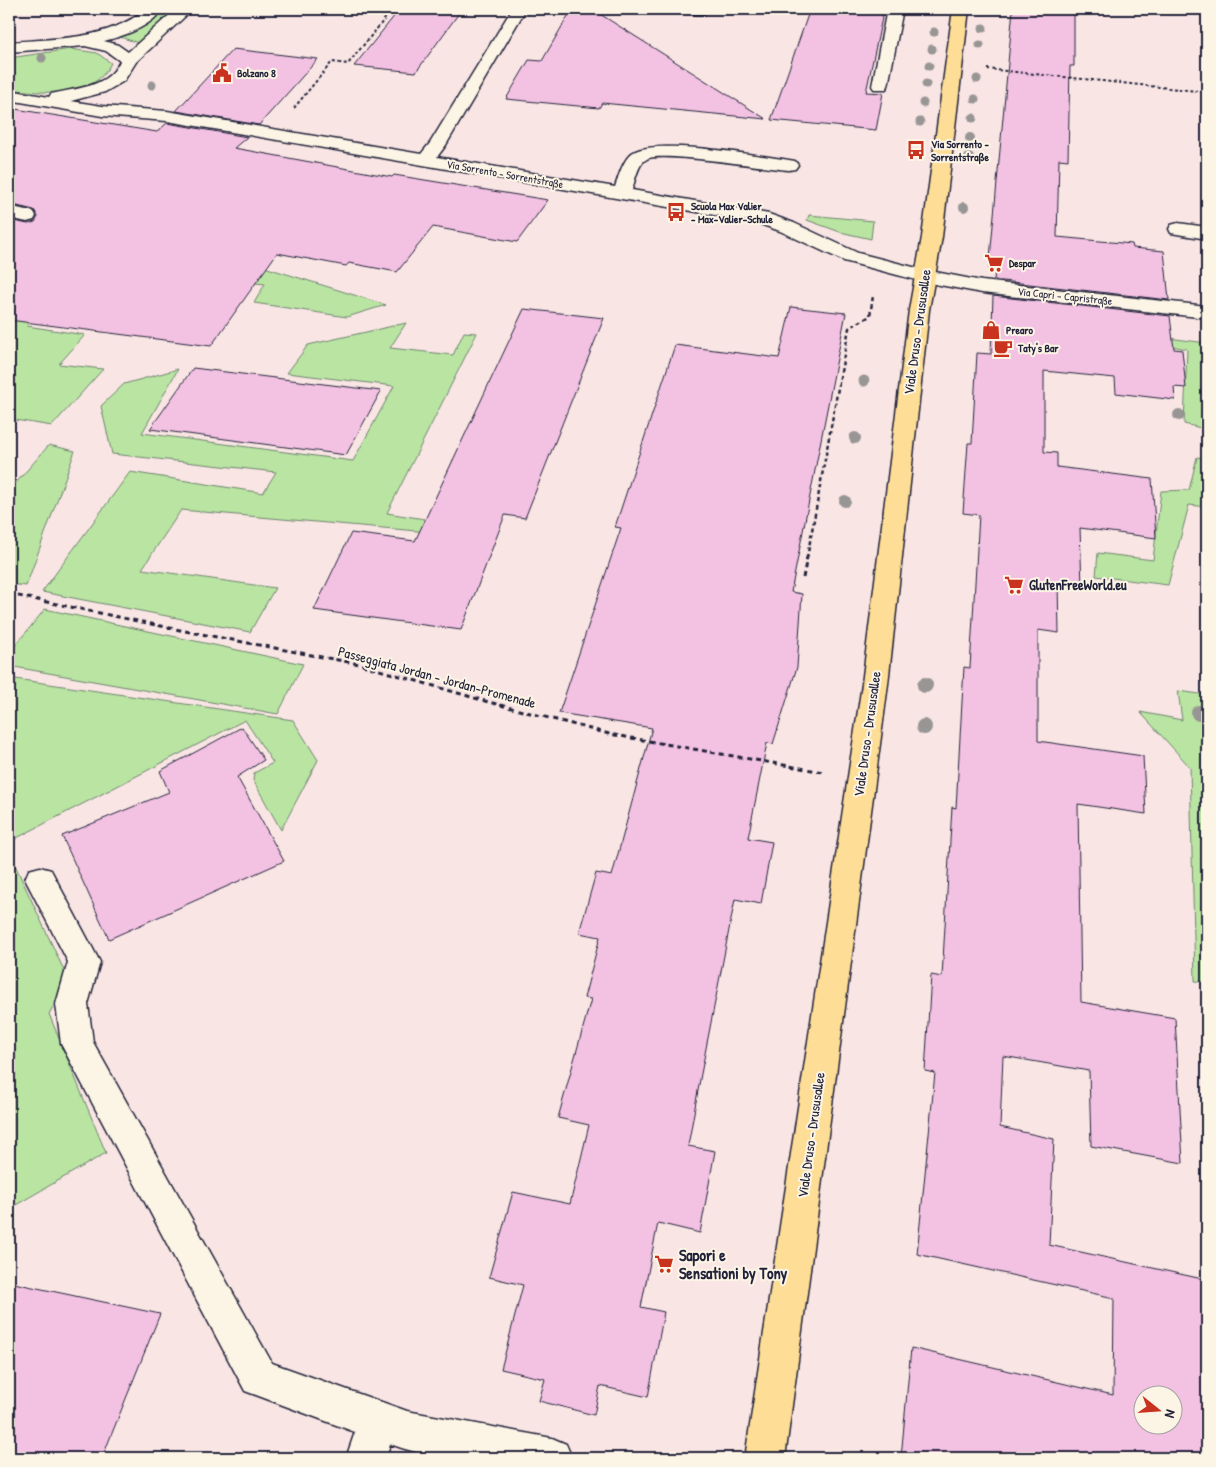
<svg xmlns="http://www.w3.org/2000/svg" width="1216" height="1467" viewBox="0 0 1216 1467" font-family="'Patrick Hand',sans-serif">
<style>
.green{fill:#b9e4a2;stroke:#6e836e}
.building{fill:#f3c2e3;stroke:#22223b;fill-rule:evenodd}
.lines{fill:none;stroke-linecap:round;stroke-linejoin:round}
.minor-casing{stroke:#22223b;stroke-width:3}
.major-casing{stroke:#22223b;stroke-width:3}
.path-far2{stroke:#22223b;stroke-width:2;stroke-dasharray:3 2.5;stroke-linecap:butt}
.path-far1{stroke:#22223b;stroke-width:2.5;stroke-dasharray:4 3;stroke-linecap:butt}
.path{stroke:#22223b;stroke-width:3;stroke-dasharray:5 4;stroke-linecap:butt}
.minor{fill:#fcf5e5;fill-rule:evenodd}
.major{fill:#fede96;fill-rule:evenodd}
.tree{fill:#989595}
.labels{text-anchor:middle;stroke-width:4;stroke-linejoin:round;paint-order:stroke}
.far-poi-label{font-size:11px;font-weight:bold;fill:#22223b;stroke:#fcf5e5;text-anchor:start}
.far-street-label{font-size:11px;fill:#22223b;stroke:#fcf5e5}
.street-label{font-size:14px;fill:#22223b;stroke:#fcf5e5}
.poi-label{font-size:14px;font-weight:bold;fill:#22223b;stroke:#fcf5e5;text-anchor:start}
.near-poi-label{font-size:16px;font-weight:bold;fill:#22223b;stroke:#fcf5e5;text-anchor:start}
</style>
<rect width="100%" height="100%" fill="#f9e6e4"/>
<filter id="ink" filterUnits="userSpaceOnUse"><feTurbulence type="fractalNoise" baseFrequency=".02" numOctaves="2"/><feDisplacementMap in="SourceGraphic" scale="10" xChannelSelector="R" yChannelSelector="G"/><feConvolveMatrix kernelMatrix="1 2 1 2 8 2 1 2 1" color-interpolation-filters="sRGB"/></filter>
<g filter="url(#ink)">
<path class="green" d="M 162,9 L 175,9 L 138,43 L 120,37 L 139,29 Z
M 71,49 L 97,53 L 111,63 C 94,100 42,93 9,89 L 9,58 Z
M 809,215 L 873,221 L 871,239 L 840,232 L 807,220 Z
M 84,230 L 197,246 L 386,305 L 347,317 L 254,303 L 265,284 L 82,265 L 27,326 L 85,335 L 59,364 L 103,369 L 52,426 L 9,419 L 9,295 Z
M 406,323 L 390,348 L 453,355 L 464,332 L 477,333 L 387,513 L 437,521 L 428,532 L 181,510 L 142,569 L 275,588 L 250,632 L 42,592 L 130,472 L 263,493 L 276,472 L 112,454 L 101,406 L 124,384 L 178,369 L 142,433 L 353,461 L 394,386 L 287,373 L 308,345 Z
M 1090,328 L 1207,343 L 1207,419 L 1205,429 L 1184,424 L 1187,349 L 1091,331 Z
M 49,445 L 75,451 L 26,586 L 9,584 L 9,491 Z
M 1197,457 L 1207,459 L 1207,507 L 1189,505 L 1168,585 L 1096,576 L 1098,553 L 1153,560 L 1161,491 L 1189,490 Z
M 45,609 L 303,664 L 278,714 L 9,666 L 9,653 Z
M 9,678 L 293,720 L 318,760 L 281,830 L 253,780 L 254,773 L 273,763 L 245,720 L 9,842 Z
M 1178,691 L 1207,695 L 1207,982 L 1195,981 L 1190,767 L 1140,712 L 1182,720 Z
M 9,852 L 68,979 L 49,1014 L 106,1153 L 9,1209 Z"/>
<path class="building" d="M 400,9 L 462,9 L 416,72 L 354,66 Z
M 572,9 L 592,9 L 766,119 L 602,103 L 599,108 L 506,99 L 529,60 L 542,61 Z
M 810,9 L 884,9 L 866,92 L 883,93 L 876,130 L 771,120 Z
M 1013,9 L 1074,9 L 1074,66 L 1070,66 L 1068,160 L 1059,159 L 1057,237 L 1132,244 L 1133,248 L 1164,251 L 1169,300 L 994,280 L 995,269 L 989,269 Z
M 233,49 L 318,59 L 259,125 L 176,111 Z
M 9,108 L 157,132 L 167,123 L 247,137 L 234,148 L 392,177 L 394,175 L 548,200 L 517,242 L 433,227 L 397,272 L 349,263 L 346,266 L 277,253 L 211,346 L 9,320 L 9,220 L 28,224 L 35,222 L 38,217 L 34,210 L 9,204 Z
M 993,296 L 1170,316 L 1174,349 L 1182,350 L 1186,388 L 1174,387 L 1175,400 L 1116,393 L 1115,378 L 1044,371 L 1044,452 L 1057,453 L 1057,467 L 1152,479 L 1156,538 L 1080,528 L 1082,587 L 1058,584 L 1059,633 L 1038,630 L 1038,741 L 1143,756 L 1146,814 L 1078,804 L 1081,1002 L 1175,1018 L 1183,1163 L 1091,1146 L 1089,1071 L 1003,1056 L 1000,1127 L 1054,1139 L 1049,1245 L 1207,1280 L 1207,1458 L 901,1458 L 911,1348 L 1113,1395 L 1114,1298 L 917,1254 L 935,1073 L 925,1071 L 931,975 L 942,977 L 952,807 L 956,808 L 964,667 L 970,668 L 979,515 L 963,513 L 968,443 L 972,443 L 977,353 L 991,354 ZM 1144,1394 L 1174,1394 L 1174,1424 L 1144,1424 Z
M 791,307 L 846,313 L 791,592 L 802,594 L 797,667 L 773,744 L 767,743 L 748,838 L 772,842 L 761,904 L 735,899 L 701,1074 L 688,1146 L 715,1151 L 700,1233 L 658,1223 L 641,1307 L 664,1312 L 648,1397 L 600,1386 L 594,1415 L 539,1401 L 545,1379 L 501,1369 L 523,1285 L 489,1277 L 513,1192 L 570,1204 L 589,1125 L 558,1118 L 591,999 L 584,998 L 600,937 L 579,933 L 596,873 L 612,876 L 652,728 L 559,713 L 621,528 L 615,527 L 675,345 L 779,358 Z
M 524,309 L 604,318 L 525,518 L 505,515 L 461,630 L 314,610 L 351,533 L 415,541 Z
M 193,368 L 381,391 L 346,455 L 150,429 Z
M 242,727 L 264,760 L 237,777 L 284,861 L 109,939 L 62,836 L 169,792 L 160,771 Z
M 9,1282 L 160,1314 L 102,1458 L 9,1458 Z"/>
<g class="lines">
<g class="minor-casing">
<path id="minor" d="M 146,9 L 163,9 C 150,27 124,36 104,41 L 118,45 L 128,52 L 176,9 L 193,9 L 136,62 L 124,81 L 105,92 L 71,101 L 102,106 L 167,111 L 421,154 L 430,143 L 512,9 L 526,9 L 446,145 L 437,157 L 615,187 C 619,175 623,160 632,153 C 652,137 761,156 789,160 L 795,161 L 798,165 L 795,169 L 789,170 C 766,168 661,151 647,159 C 638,163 635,181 632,190 L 769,214 L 794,223 L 858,253 L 925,270 L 982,281 L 1207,306 L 1207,318 L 982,293 L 924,282 L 844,261 L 780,231 L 757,223 L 732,218 L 167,121 L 102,116 L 9,100 L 9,90 L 49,97 L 51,94 C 76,88 108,88 120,61 L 106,51 L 85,46 L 9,52 L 9,42 C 56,38 107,41 146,9 Z
M 693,9 L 708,9 L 704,14 L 694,14 L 691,11 Z
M 887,9 L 903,9 L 888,86 L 886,89 L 874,89 L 872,86 Z
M 9,206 L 34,212 L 36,216 L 34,220 L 27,222 L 9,218 Z
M 1178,223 L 1207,227 L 1207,239 L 1171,233 L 1169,229 L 1171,225 Z
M 40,867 L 51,870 L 100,962 L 88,1004 L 93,1042 L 272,1363 L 407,1411 L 552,1438 L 566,1444 L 572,1458 C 512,1458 447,1466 390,1444 L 386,1458 L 346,1458 L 355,1432 L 245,1391 L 61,1044 L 56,1004 L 68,962 L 25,879 L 29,870 Z"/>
</g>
<g class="major-casing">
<path id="major" d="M 953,9 L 969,9 L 942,237 L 929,310 L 888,684 L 785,1458 L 745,1458 L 862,684 L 909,310 L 922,237 Z"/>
</g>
<path class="path-far2" d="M 987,69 L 1207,92
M 294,108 L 332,62 L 348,64 L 393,9"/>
<path class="path-far1" d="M 807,558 L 849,328 L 870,316 L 873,296"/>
<path class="path" d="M 803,578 L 807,557
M 9,594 L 180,630 L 359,664 L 485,701 L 609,734 L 823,772"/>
<use href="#minor" class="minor"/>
<use href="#major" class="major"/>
</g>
<g class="tree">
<circle cx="983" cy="28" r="4.5"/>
<circle cx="934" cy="32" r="4.5"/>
<circle cx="980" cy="45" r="4.5"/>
<circle cx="932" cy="49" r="4.5"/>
<circle cx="42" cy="58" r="4.5"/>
<circle cx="929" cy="66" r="4.5"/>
<circle cx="977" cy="79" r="4.5"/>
<circle cx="926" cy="84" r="4.5"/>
<circle cx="152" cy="85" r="4.5"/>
<circle cx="975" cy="99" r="4.5"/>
<circle cx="923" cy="103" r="4.5"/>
<circle cx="973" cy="118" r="4.5"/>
<circle cx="920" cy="122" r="4.5"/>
<circle cx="970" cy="138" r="5"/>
<circle cx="969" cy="158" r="5"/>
<circle cx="964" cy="207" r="5"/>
<circle cx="864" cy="381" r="5.5"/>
<circle cx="1179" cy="415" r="6"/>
<circle cx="855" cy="438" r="6"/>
<circle cx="845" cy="501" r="6"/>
<circle cx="925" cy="685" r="8"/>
<circle cx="1199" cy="713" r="8"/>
<circle cx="924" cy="727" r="8"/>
</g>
</g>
<defs>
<g id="civic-bare" transform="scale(1.5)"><path d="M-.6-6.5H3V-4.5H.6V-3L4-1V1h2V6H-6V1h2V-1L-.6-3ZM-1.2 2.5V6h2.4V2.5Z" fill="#c8321e" stroke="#fcf5e5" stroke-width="2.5" paint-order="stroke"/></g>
<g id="bus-bare" transform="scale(1.5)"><path d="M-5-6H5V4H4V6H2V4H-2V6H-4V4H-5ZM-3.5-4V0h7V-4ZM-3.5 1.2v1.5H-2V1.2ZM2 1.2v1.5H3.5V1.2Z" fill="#c8321e" stroke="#fcf5e5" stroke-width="2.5" paint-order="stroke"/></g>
<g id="supermarket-bare" transform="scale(1.5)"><path d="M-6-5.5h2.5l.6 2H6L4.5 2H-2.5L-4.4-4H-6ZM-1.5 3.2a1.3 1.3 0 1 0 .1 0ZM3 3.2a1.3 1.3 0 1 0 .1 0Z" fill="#c8321e" stroke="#fcf5e5" stroke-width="2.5" paint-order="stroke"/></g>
<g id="shop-bare" transform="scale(1.5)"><path d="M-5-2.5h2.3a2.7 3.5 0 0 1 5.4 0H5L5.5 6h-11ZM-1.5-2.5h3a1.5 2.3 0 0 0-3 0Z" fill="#c8321e" stroke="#fcf5e5" stroke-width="2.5" paint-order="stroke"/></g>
<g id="cafe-bare" transform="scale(1.5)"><path d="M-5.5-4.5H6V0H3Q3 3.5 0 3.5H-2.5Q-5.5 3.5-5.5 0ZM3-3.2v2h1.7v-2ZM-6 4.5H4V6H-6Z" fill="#c8321e" stroke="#fcf5e5" stroke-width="2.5" paint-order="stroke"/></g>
</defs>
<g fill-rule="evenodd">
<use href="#civic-bare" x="222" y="73"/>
<use href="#bus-bare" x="916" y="150"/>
<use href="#bus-bare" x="676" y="212"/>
<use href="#supermarket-bare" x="994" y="263"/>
<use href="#shop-bare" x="991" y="330"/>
<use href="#cafe-bare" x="1003" y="348"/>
<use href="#supermarket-bare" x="1014" y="585"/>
<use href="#supermarket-bare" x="664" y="1264"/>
</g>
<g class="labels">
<g class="far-poi-label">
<text x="237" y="77">Bolzano 8</text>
<text x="931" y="148">Via Sorrento -<tspan x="931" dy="13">Sorrentstraße</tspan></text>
<text x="691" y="210">Scuola Max Valier<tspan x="691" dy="13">- Max-Valier-Schule</tspan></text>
<text x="1009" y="267">Despar</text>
<text x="1006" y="334">Prearo</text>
<text x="1018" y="352">Taty's Bar</text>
</g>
<g class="far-street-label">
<text transform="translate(505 174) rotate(10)" y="4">Via Sorrento - Sorrentstraße</text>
<text transform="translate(1065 296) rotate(6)" y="4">Via Capri - Capristraße</text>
</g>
<g class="street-label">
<text transform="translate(917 332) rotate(-82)" y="5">Viale Druso - Drususallee</text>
<text transform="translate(437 677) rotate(15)" y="5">Passeggiata Jordan - Jordan-Promenade</text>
<text transform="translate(867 734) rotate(-82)" y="5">Viale Druso - Drususallee</text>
<text transform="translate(811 1135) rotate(-82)" y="5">Viale Druso - Drususallee</text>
</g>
<g class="poi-label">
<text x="1029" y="590">GlutenFreeWorld.eu</text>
</g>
<g class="near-poi-label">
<text x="679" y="1261">Sapori e<tspan x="679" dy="18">Sensationi by Tony</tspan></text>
</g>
</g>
<rect width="1216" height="1467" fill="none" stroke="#fcf5e5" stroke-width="30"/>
<rect x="15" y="15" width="1186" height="1437" fill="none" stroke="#22223b" stroke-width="2" filter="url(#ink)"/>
<g transform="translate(1158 1410) rotate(107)"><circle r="24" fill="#fcf5e5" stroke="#a5a1a1"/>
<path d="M0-4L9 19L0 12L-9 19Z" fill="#c8321e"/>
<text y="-8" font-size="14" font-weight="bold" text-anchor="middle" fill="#22223b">N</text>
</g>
</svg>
